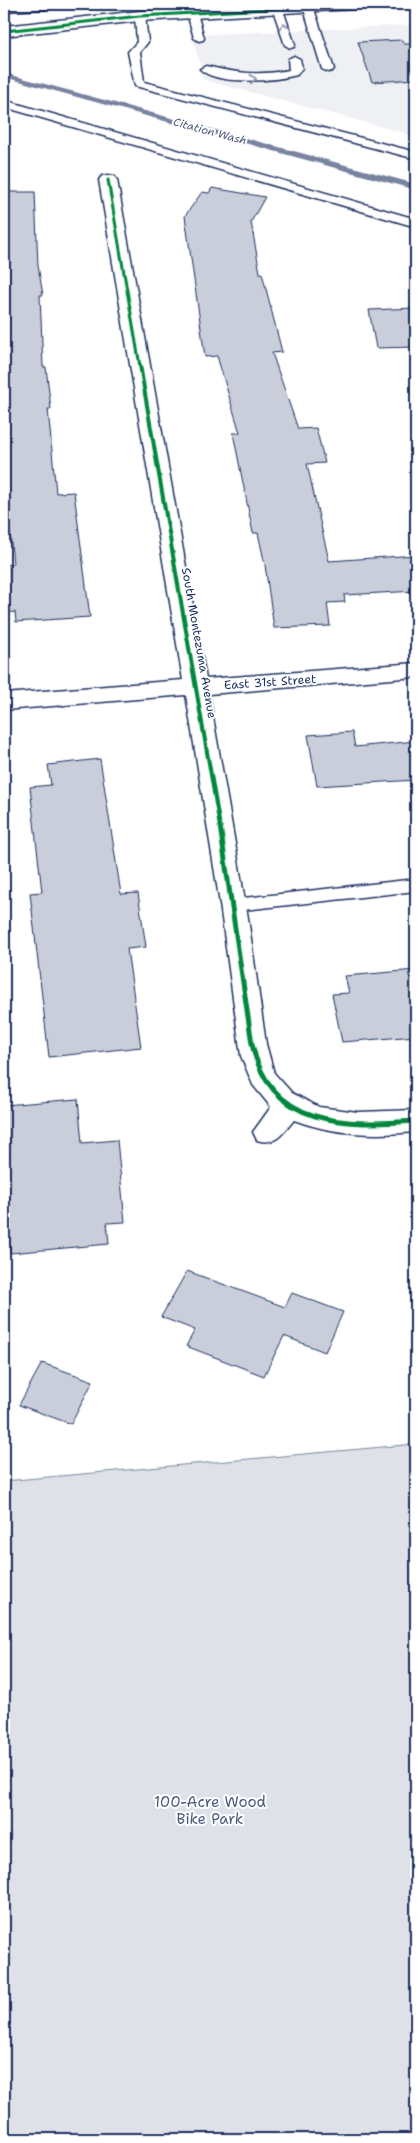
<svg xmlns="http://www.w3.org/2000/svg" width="420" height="2143" viewBox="0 0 420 2143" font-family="'Shantell Sans',sans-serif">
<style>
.built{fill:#eff0f4}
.green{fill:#dee1e7;stroke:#7c88a2}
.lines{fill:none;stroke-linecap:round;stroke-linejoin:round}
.stream{fill:#77839f;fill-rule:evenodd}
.building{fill:#caceda;stroke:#1b2f5e}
.service-casing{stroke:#1b2f5e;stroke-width:3}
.minor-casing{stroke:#1b2f5e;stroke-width:3}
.tertiary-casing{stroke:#1b2f5e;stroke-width:3}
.primary-casing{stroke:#1b2f5e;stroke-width:3}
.service{fill:#fff;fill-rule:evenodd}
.minor{fill:#fff;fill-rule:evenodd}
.tertiary{fill:#fff;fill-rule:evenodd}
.primary{fill:#fff;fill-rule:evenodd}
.cycleway-far2-casing{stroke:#fff;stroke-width:5}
.cycleway-far1-casing{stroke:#fff;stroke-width:6}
.cycleway-casing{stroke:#fff;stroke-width:8}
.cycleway-far2{stroke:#00873e;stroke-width:3}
.cycleway-far1{stroke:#00873e;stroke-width:4}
.cycleway{stroke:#00873e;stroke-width:5}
.oneway{stroke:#8d97ae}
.labels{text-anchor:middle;stroke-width:4;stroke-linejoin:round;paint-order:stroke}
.far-water-label{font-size:11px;font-style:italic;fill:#49597e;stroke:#fff}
.street-label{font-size:12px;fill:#1b2f5e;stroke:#fff}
.near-park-label{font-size:15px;fill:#4c5c80;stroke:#fff}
</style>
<rect width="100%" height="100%" fill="#fff"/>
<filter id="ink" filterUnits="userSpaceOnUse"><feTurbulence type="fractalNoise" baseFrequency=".02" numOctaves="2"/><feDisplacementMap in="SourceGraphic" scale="10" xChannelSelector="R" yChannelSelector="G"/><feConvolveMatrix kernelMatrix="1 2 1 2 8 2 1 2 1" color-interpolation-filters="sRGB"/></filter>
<g filter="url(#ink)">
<path class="built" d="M 416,25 L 416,136 L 204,80 L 192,35 Z"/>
<path class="green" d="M 416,1444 L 416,2139 L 4,2139 L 4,1481 Z"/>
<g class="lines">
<path class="stream" d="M 4,73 L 416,184 L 416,190 L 4,77 Z"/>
</g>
<path class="building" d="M 402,40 L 404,44 L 416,44 L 416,79 L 372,82 L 358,42 Z
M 212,188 L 265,197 L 251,222 L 260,273 L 262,273 L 282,352 L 272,353 L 298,429 L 316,428 L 325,463 L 307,464 L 329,561 L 416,555 L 416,591 L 344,595 L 345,602 L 327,603 L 330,626 L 274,628 L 265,565 L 258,533 L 253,533 L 233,433 L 240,433 L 217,356 L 205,357 L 185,216 L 202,192 L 209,193 Z
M 4,192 L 35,192 L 38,266 L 43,295 L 40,295 L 43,367 L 46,367 L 51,409 L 48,409 L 56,493 L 74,492 L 90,617 L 16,622 L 15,612 L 4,613 L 4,565 L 13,564 L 6,489 L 4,489 Z
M 416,308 L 416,347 L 376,348 L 369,310 Z
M 352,732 L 355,747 L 416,741 L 416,780 L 317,786 L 308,735 Z
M 100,759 L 121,894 L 138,893 L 146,947 L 127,949 L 141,1047 L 49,1057 L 30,893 L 42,892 L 30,787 L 51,785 L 48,765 Z
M 416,970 L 416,1036 L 342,1042 L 332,994 L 349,993 L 345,976 Z
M 78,1099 L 82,1143 L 117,1140 L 125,1222 L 107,1223 L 109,1244 L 10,1253 L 4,1158 L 4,1105 Z
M 187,1271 L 285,1307 L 292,1293 L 343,1312 L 325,1352 L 284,1336 L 264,1376 L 186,1346 L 195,1330 L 161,1317 Z
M 42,1363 L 93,1381 L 71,1424 L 19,1405 Z"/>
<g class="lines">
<g class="service-casing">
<path id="service" d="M 277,4 L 282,7 L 295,45 L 294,47 L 290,48 L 285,45 L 272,7 Z
M 304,4 L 312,4 L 313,6 L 334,69 L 332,71 L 328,72 L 322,69 L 303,6 Z
M 192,10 L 197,13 L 204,38 L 203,40 L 199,41 L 194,38 L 187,13 Z
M 140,13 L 145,16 L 148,42 L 140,52 L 144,82 L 416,152 L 416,159 L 135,86 L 128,52 L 137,42 L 135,16 Z
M 294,56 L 300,59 L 302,68 L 297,75 C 275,81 217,86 200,69 L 206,66 C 235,73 259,76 289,70 L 288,59 Z
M 4,100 L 416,219 L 416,227 L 4,107 Z
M 416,879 L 416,891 L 234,911 L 228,909 L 225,905 L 228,901 L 234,899 Z"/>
</g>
<g class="minor-casing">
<path id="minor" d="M 108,175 L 114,176 L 117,180 L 206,679 L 416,663 L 416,677 L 209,694 L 248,918 L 266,1044 L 274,1073 L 292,1093 L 319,1107 L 358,1112 L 416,1110 L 416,1132 C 373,1136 334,1135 294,1120 C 282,1134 276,1146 257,1140 L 253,1132 L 271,1107 L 253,1085 L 241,1056 L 220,904 L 186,695 L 4,710 L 4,694 L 183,680 L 99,180 L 102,176 Z"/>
</g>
<g class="tertiary-casing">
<path id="tertiary" d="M 275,4 L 363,4 L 355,9 L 140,21 L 4,36 L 4,26 L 140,11 Z"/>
</g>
<g class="primary-casing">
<path id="primary" d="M 4,4 L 54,4 L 46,9 L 4,11 Z
M 266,4 L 301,4 L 303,6 C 297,14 272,11 266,4 Z"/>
</g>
<use href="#service" class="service"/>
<use href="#minor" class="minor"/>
<use href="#tertiary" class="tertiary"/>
<use href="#primary" class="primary"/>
<g class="cycleway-far2-casing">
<path id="cycleway-far2" d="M 4,31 L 140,16 L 355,4
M 108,180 L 140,366"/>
</g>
<g class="cycleway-far1-casing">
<path id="cycleway-far1" d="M 140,365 L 220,827"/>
</g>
<g class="cycleway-casing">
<path id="cycleway" d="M 220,826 L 252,1044 C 270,1128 347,1126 416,1121"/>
</g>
<use href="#cycleway-far2" class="cycleway-far2"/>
<use href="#cycleway-far1" class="cycleway-far1"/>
<use href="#cycleway" class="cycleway"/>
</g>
<defs><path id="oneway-chevron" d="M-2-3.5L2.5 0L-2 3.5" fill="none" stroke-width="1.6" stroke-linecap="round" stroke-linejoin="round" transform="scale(1.25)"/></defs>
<g class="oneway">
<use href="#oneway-chevron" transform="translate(284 26) rotate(-108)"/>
<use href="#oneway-chevron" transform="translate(253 79) rotate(-1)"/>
</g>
</g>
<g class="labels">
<g class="far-water-label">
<text transform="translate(210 131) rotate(15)" y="4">Citation Wash</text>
</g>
<g class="street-label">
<text transform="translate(199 643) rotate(80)" y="4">South Montezuma Avenue</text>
<text transform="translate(270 682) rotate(-4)" y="4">East 31st Street</text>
</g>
<g class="near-park-label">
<text x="210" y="1807">100-Acre Wood<tspan x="210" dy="17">Bike Park</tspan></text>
</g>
</g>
<rect width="420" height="2143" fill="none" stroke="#fff" stroke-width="20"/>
<rect x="10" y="10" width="400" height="2123" fill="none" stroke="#1b2f5e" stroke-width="2" filter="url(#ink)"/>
</svg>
